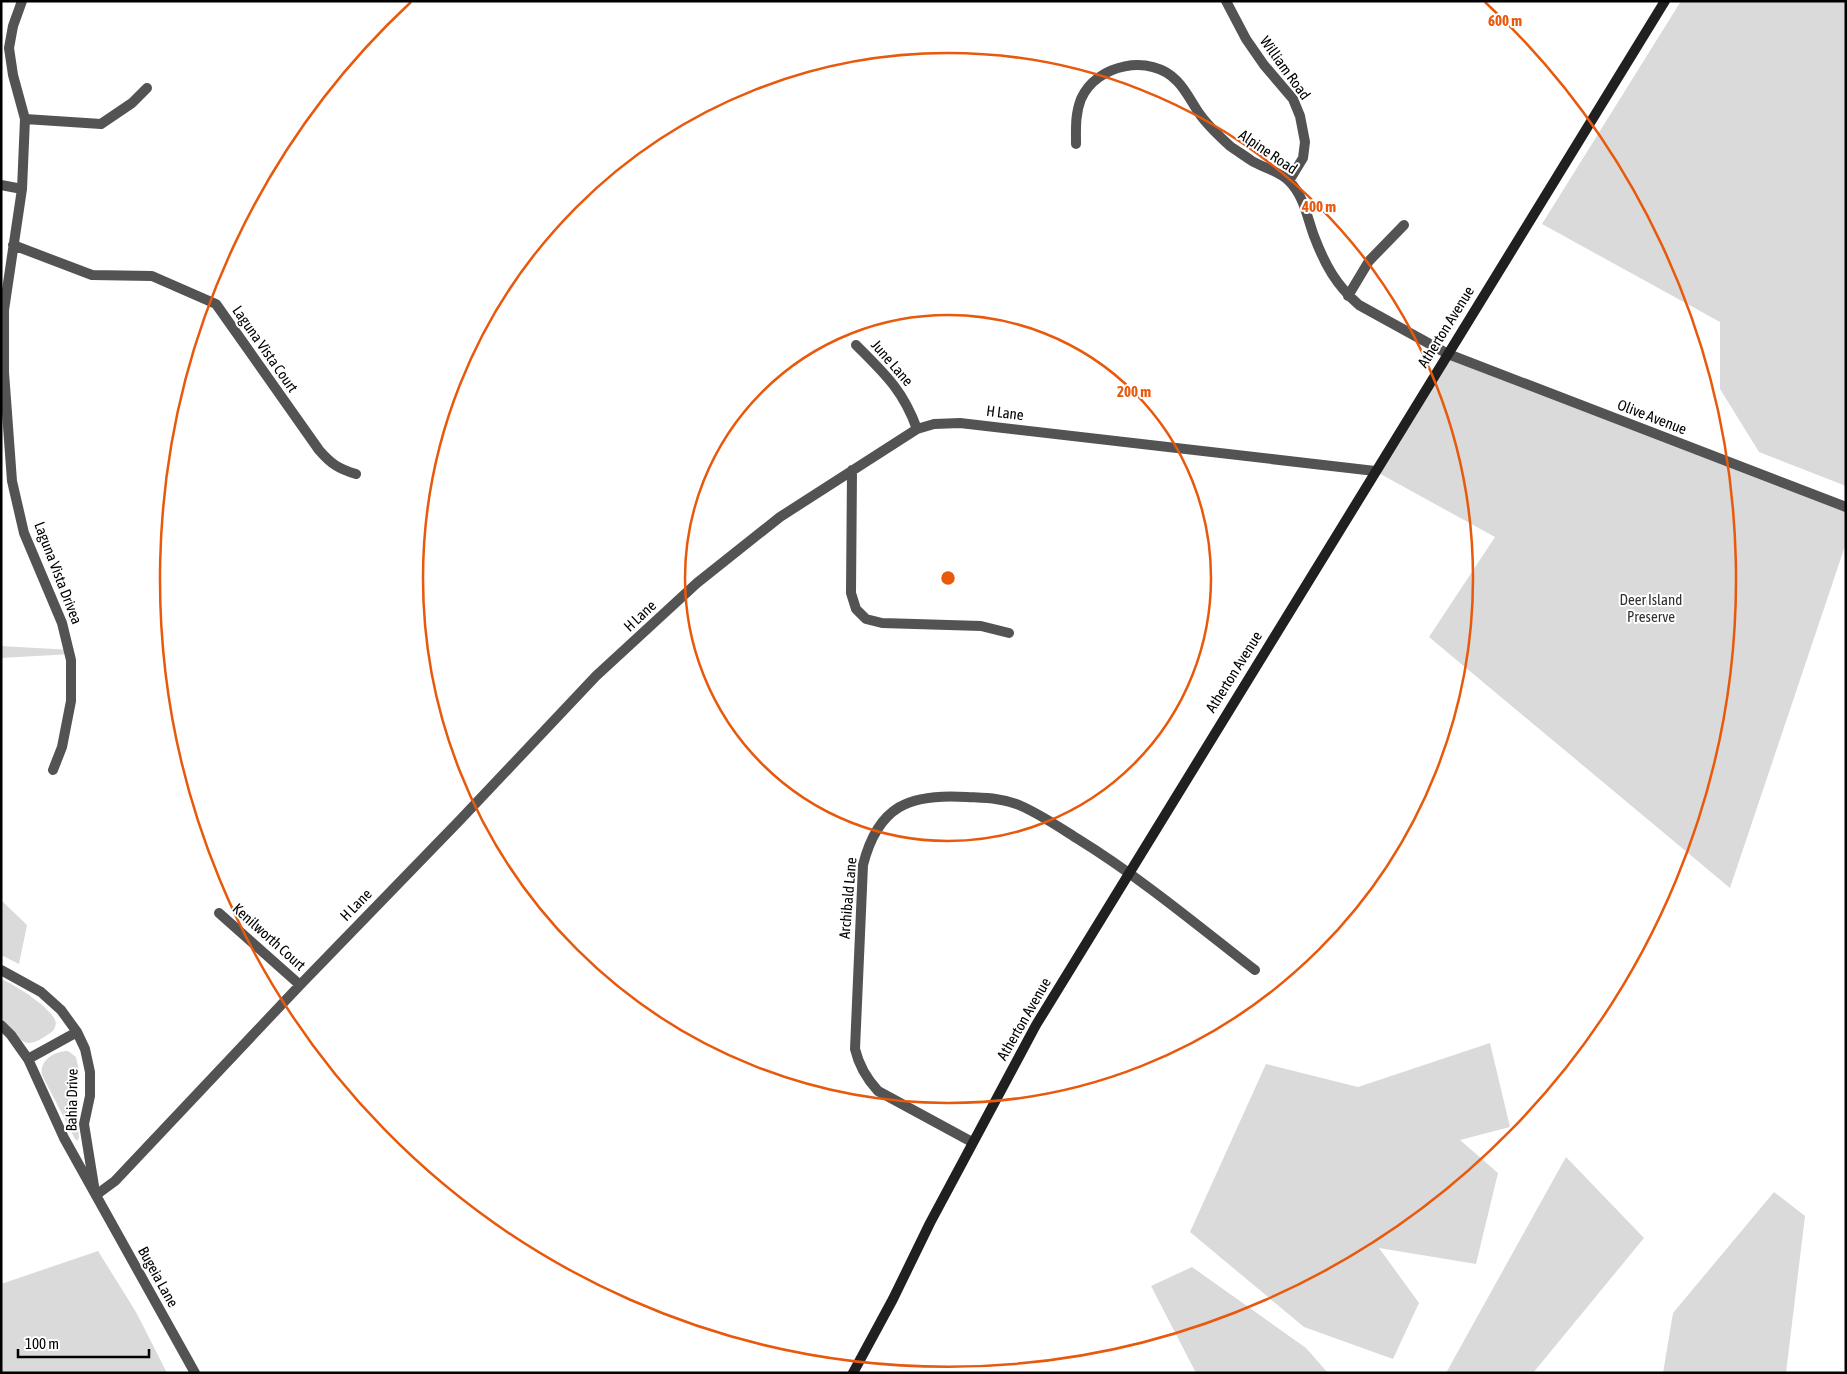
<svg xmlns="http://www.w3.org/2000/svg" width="1847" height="1374" viewBox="0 0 1847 1374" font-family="'Asap Condensed',sans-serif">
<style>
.green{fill:#dadada}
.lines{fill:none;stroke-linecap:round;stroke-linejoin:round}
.minor{stroke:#535353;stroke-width:10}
.tertiary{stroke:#535353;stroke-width:10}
.secondary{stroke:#202020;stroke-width:10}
.ring{fill:none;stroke:#e8590c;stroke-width:2.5}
.labels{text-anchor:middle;stroke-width:4;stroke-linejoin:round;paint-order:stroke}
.street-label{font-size:15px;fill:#000;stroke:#fff}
.park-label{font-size:15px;fill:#313131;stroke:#fff}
.centre{fill:#e8590c;stroke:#fff;stroke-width:2.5}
.ring-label{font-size:15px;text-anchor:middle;font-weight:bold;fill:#e8590c;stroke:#fff;stroke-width:4;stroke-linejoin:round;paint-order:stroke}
</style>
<rect width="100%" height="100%" fill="#fff"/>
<path class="green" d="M 1681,1 L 1846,1 L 1846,486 L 1759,452 L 1720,389 L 1720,322 L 1542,224 Z
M 1448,354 L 1846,507 L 1846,543 L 1730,888 L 1429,637 L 1495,537 L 1375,471 Z
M 1,646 L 72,650 L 72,654 L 1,658 Z
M 1,900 L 27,925 L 19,964 L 1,955 Z
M 1,979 C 14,984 50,1007 55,1020 C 57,1024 55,1027 53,1031 C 20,1055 24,1039 1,1018 Z
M 1490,1043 L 1510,1127 L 1460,1140 L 1498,1173 L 1476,1264 L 1379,1248 L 1419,1303 L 1393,1359 L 1304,1327 L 1190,1232 L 1266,1064 L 1358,1087 Z
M 68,1051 L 76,1057 L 79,1070 L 77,1115 L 79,1138 L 77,1141 L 75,1139 L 42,1075 C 39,1061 54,1051 68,1051 Z
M 1566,1157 L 1644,1238 L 1533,1373 L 1446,1373 Z
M 1774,1192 L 1805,1216 L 1786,1373 L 1663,1373 L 1673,1313 Z
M 98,1251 L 136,1312 L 167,1373 L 1,1373 L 1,1284 Z
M 1192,1267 L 1306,1348 L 1328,1373 L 1196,1373 L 1151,1286 Z"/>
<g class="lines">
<path class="minor" d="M 22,1 L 13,26 L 9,48 L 13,75 L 25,119 L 22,189 L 4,310 L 4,372 L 12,481 L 24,533 L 62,623 L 71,660 L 71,701 L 62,747 L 53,770
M 1226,1 L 1246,39 L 1264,65 L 1293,99 L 1300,116 L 1305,142 L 1303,158 L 1289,181
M 25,119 L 101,124 L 132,103 L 147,88
M 1076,144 C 1076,129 1075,114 1081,99 C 1096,64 1151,53 1177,81 C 1186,90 1192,103 1199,113 C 1207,125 1219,136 1230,146 C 1237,151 1245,156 1252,161 C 1264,168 1279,171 1289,181 C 1304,196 1307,217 1314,236 C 1325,265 1336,285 1359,305 L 1448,354
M 1,185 L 22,189
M 13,245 L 92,275 L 152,276 L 216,304 L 319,450 C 331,464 339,469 356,474
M 1348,296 L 1369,261 L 1404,225
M 856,345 C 884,373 903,390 917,429
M 852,470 L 851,593 L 856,609 L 866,619 L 882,623 L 981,626 L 1009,633
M 219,913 L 300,985
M 972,1142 L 878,1091 C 866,1078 859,1066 855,1049 L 863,865 C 878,806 909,793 967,797 C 984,798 1003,798 1019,805 C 1040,814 1059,827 1078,839 C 1141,878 1197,925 1255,970
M 96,1195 L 115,1181 L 300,985 L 460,820 L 596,676 L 697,583 L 780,517 L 917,429 L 934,424 L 960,423 L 1375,471"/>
<path class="tertiary" d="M 1448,354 L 1846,507
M 1,970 L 41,992 L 61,1010 L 77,1032 L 85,1049 L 90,1072 L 90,1096 L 84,1124 L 94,1186
M 1,1025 L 11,1035 L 28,1059 L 64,1138 L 195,1373
M 28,1059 L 77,1032"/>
<path class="secondary" d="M 853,1373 L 893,1299 L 930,1223 L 1036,1025 L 1665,1"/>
</g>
<g class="ring">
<circle cx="948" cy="578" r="263"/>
<circle cx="948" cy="578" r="525"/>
<path d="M1485 2A788 788 0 1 1 411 2"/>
</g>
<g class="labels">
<g class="street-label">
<text transform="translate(1285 68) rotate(54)" y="5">William Road</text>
<text transform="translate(1268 152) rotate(34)" y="5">Alpine Road</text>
<text transform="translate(1446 327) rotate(-58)" y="5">Atherton Avenue</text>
<text transform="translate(265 349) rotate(55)" y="5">Laguna Vista Court</text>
<text transform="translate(892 363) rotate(49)" y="5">June Lane</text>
<text transform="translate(1005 413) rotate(7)" y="5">H Lane</text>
<text transform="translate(1652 417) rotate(21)" y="5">Olive Avenue</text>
<text transform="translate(58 573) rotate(69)" y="5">Laguna Vista Drivea</text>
<text transform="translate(640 616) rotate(-43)" y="5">H Lane</text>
<text transform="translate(1234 672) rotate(-58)" y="5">Atherton Avenue</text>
<text transform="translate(848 898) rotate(-85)" y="5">Archibald Lane</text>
<text transform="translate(356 905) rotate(-46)" y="5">H Lane</text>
<text transform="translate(269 937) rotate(42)" y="5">Kenilworth Court</text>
<text transform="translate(1024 1019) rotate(-60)" y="5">Atherton Avenue</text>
<text transform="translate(72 1100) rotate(-89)" y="5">Bahia Drive</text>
<text transform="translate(158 1277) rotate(61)" y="5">Bugeia Lane</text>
</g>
<g class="park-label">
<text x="1651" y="605">Deer Island<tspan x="1651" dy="17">Preserve</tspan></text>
</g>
</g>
<circle cx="948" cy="578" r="8" class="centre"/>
<g class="ring-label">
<text x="1505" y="26">600 m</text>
<text x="1319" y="212">400 m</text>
<text x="1134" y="397">200 m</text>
</g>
<rect width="1847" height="1374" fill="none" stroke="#000000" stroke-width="5"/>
<path d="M18 1349v8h131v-8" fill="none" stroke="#000000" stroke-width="2.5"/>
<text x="25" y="1349" font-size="15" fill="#000000" stroke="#ffffff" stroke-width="4" paint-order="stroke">100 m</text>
</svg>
